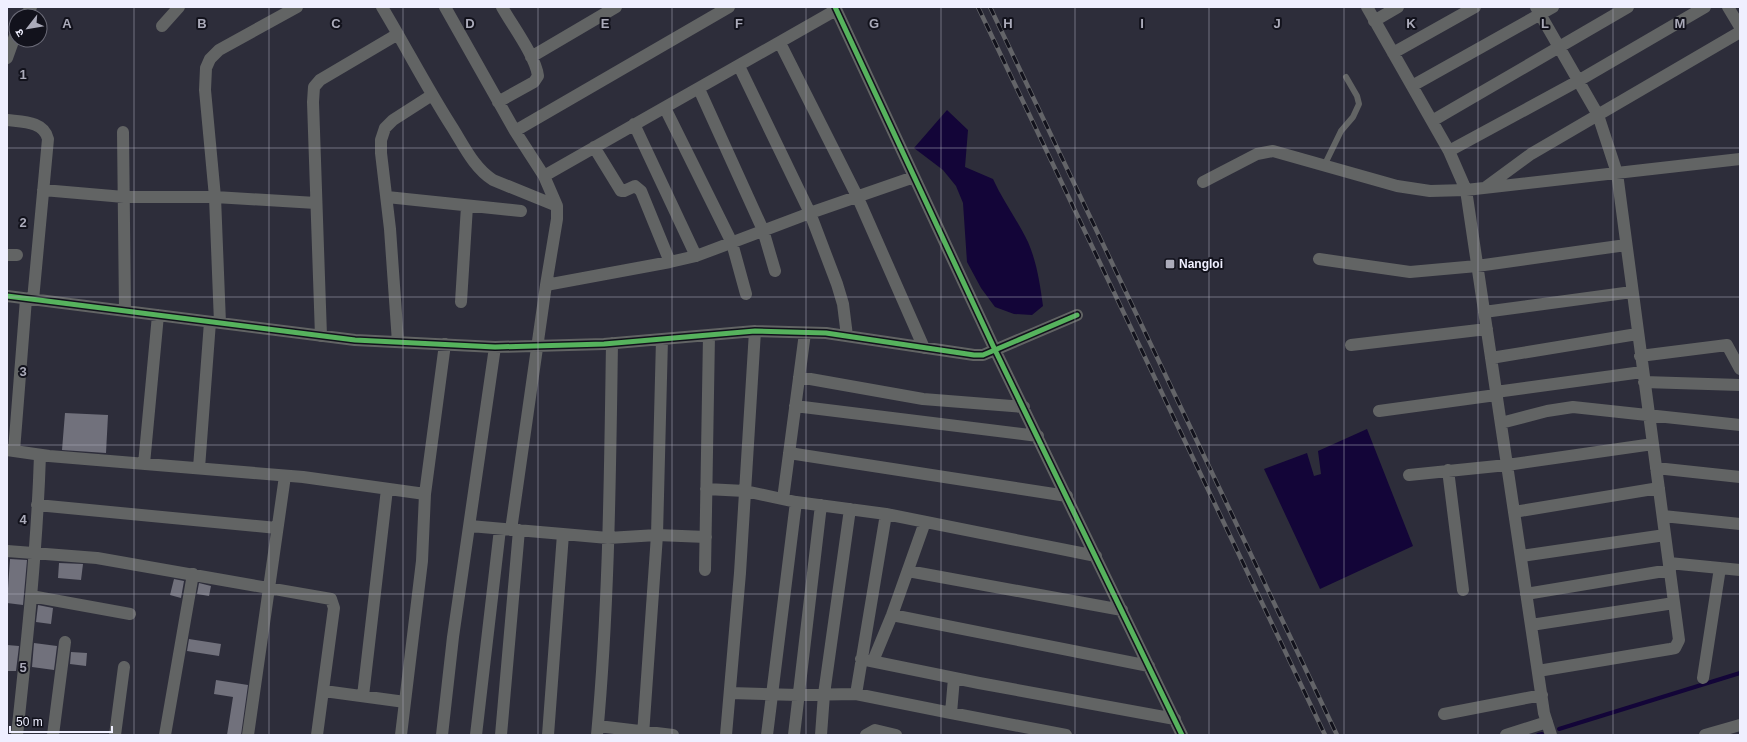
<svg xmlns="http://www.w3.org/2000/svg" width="1747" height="742" viewBox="0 0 1747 742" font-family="Arial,'Noto Sans Devanagari',sans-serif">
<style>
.water{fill:#130538}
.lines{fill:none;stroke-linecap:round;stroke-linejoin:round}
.stream{stroke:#130538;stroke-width:4}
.building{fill:#71717c}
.service{stroke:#626464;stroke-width:6}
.minor{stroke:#626464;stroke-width:12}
.rail-casing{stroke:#636468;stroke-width:4.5}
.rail{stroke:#12121c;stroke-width:3;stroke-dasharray:9;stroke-linecap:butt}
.cycleway-casing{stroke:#12121c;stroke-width:8}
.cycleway{stroke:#56b35d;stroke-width:5}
.grid{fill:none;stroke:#ababba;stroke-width:1;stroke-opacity:0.55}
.poi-dot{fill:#ababba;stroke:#12121c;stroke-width:1.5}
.labels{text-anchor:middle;stroke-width:4;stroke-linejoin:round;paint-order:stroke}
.poi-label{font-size:12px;font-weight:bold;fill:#efefff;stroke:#12121c;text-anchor:start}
.grid-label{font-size:13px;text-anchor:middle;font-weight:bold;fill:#ababba;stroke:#12121c;stroke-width:4;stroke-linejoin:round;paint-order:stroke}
</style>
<rect width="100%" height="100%" fill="#2d2d3a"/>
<path class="water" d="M 947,110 L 968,130 L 965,167 L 993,179 C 1003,201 1018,221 1028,242 C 1037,263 1040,284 1043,306 L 1032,315 L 1014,314 L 995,307 L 981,288 L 967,262 L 963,203 L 956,186 L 943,170 L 914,148 Z
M 1367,429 L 1413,546 L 1320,589 L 1264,469 L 1307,453 L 1314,476 L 1321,474 L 1318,451 Z"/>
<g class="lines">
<path class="stream" d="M 1559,729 L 1740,673
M 1538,735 L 1542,734"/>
</g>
<path class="building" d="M 65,413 L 108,415 L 106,453 L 62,450 Z
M 10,559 L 27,560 L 23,605 L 7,603 Z
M 59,563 L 83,564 L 81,580 L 58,578 Z
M 174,579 L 184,581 L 181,598 L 170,595 Z
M 199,583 L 211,586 L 209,596 L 197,594 Z
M 38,605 L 53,608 L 51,624 L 36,622 Z
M 189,639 L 221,644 L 219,656 L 187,651 Z
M 34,643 L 57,646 L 54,670 L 32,667 Z
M 7,645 L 19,646 L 16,671 L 7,671 Z
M 71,652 L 87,653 L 86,666 L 70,664 Z
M 216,680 L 248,685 L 241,735 L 227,735 L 233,697 L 214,694 Z"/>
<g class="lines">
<path class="service" d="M 1324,166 L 1341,131 L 1353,117 L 1359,104 L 1357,96 L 1346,77"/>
<path class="minor" d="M 382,7 C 406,47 427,88 452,127 C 464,146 474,168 493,180 L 557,206
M 445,7 L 515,131 L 544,176 L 557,206 L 557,219 L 546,285 L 511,530
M 835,7 L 995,350 L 1182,735
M 1367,7 L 1449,151 L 1466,190 L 1544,713 L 1551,735
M 1536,7 L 1598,115 L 1617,173 L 1679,640 L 1675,648 L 1670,649 L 1538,671
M 1728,7 L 1740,27
M 26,16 L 31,7
M 1374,21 L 1398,7
M 162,26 L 179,7
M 780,43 L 858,198 L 924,348
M 1393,53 L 1475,7
M 531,57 L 616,7
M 7,58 L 16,33
M 739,66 L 810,213 L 837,284 L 843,304 L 847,336
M 1412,86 L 1553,7
M 699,89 L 763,230 L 775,271
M 498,102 L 534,82 L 538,76 C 536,57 512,25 502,7
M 665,108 L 732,243 L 746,294
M 7,120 C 22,122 44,121 48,139 L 33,300
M 1432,121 L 1628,7
M 634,124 L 696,256
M 515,131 L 729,7
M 123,132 L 125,311
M 594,147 L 621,191 L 624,191 L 635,186 L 641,191 L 670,262
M 1449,151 L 1578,81 L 1705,7
M 544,176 L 836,10
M 1203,182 L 1257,154 L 1273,151 L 1397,186 L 1430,191 L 1466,190 L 1740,159
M 1486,187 L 1531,154 L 1740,32
M 43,190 L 124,197 L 215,197 L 316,203
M 387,197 L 521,211
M 7,255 L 17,255
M 1319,259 L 1410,272 L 1477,266 L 1626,245
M 546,285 L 670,262 L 696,256 L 810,213 L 914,177
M 7,296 L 355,340 L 495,347 L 604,344 L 755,331 L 826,333 L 974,355 L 983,355 L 1077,315
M 461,302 L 467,206
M 1484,312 L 1632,292
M 220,323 L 215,197 L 205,90 L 206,68 L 210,59 L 219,50 L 297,7
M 321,336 L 313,102 L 314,87 L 320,80 L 398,34
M 398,342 L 390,229 L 381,153 L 381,140 L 385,128 L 393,120 L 432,95
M 1351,345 L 1487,329
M 1640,356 L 1727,345 L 1740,369
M 1491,358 L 1637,334
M 799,377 L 923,399 L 1024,407
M 1644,382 L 1740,385
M 1496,392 L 1642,372
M 795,406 L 1038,436
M 1379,411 L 1496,395
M 1501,423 L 1547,411 L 1573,407 L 1740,425
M 7,450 L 49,456 L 303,477 L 425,494
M 14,451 L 26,299
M 789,453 L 1067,496
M 144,464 L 158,315
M 199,468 L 210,322
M 1656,468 L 1740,477
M 1448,470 L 1463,590
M 1409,475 L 1507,465 L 1653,444
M 706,489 L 745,491 L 796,502 L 886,514 L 1096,556
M 783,499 L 805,333
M 37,505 L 277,528
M 1514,512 L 1659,488
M 1663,516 L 1740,524
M 470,526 L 563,534
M 7,551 L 97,558 L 331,599 L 334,608 L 317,735
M 1521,556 L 1665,535
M 1669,563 L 1740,570
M 705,570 L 709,335
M 908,571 L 1122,610
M 1526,594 L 1670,570
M 31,596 L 130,614
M 892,615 L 1149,666
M 1531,625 L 1674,603
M 861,659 L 979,683 L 1175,719
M 873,661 L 892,615 L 925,522
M 1703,678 L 1720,568
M 324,691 L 405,702
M 730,693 L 798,695 L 856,694 L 886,514
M 856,694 L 951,713 L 954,678
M 363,696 L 387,489
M 951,713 L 1066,735
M 1444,714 L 1542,695
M 598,726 L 673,735
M 17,735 C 27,642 37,549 40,455
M 53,735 L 65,642
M 115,735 L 124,667
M 165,735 L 193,574
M 248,735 L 285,476
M 401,735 L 422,561 L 425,494 L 445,344
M 442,735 L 453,637 L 495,347
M 476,735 L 500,529
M 501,735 L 519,530
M 548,735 L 563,534 L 608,538 L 657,535 L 706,537
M 597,735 C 609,605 610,474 612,343
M 643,735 L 657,535 L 662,339
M 726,735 L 740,573 L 755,331
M 767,735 L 796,502
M 794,735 L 821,505
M 821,735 L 824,694 L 850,509
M 866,735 L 875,730 L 896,735
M 1506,735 L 1547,722
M 1705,735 L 1740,725"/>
<g class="rail-casing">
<path id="rail" d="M 978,7 L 1325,735
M 990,7 L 1337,735"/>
</g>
<use href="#rail" class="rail"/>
<g class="cycleway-casing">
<path id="cycleway" d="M 835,7 L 995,350 L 1182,735
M 7,296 L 355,340 L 495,347 L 604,344 L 755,331 L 826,333 L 974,355 L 983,355 L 1077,315"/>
</g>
<use href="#cycleway" class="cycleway"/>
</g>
<path class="grid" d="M 134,7 L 134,735M 269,7 L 269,735M 403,7 L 403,735M 538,7 L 538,735M 672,7 L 672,735M 806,7 L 806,735M 941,7 L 941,735M 1075,7 L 1075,735M 1209,7 L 1209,735M 1344,7 L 1344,735M 1478,7 L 1478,735M 1613,7 L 1613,735M 7,148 L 1740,148M 7,297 L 1740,297M 7,445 L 1740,445M 7,594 L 1740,594"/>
<rect class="poi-dot" x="1165" y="259" width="10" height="10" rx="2"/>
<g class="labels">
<g class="poi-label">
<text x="1179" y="268">Nangloi</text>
</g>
</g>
<g class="grid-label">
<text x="67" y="28">A</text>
<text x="202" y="28">B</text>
<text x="336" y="28">C</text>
<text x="470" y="28">D</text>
<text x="605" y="28">E</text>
<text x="739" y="28">F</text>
<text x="874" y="28">G</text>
<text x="1008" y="28">H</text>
<text x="1142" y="28">I</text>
<text x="1277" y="28">J</text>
<text x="1411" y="28">K</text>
<text x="1545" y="28">L</text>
<text x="1680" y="28">M</text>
<text x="23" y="79">1</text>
<text x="23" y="227">2</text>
<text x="23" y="376">3</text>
<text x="23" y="524">4</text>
<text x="23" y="672">5</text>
</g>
<rect width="1747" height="742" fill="none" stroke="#efefff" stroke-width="16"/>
<g transform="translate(28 28) rotate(239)"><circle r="19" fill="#12121c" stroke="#6a6a77"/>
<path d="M0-3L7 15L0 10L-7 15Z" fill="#ababba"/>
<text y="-6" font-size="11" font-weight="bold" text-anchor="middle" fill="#efefff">उ</text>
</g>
<path d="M10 726v6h102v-6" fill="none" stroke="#efefff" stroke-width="2"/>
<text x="16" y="726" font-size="12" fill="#efefff" stroke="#12121c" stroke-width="3" paint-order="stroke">50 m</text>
</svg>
